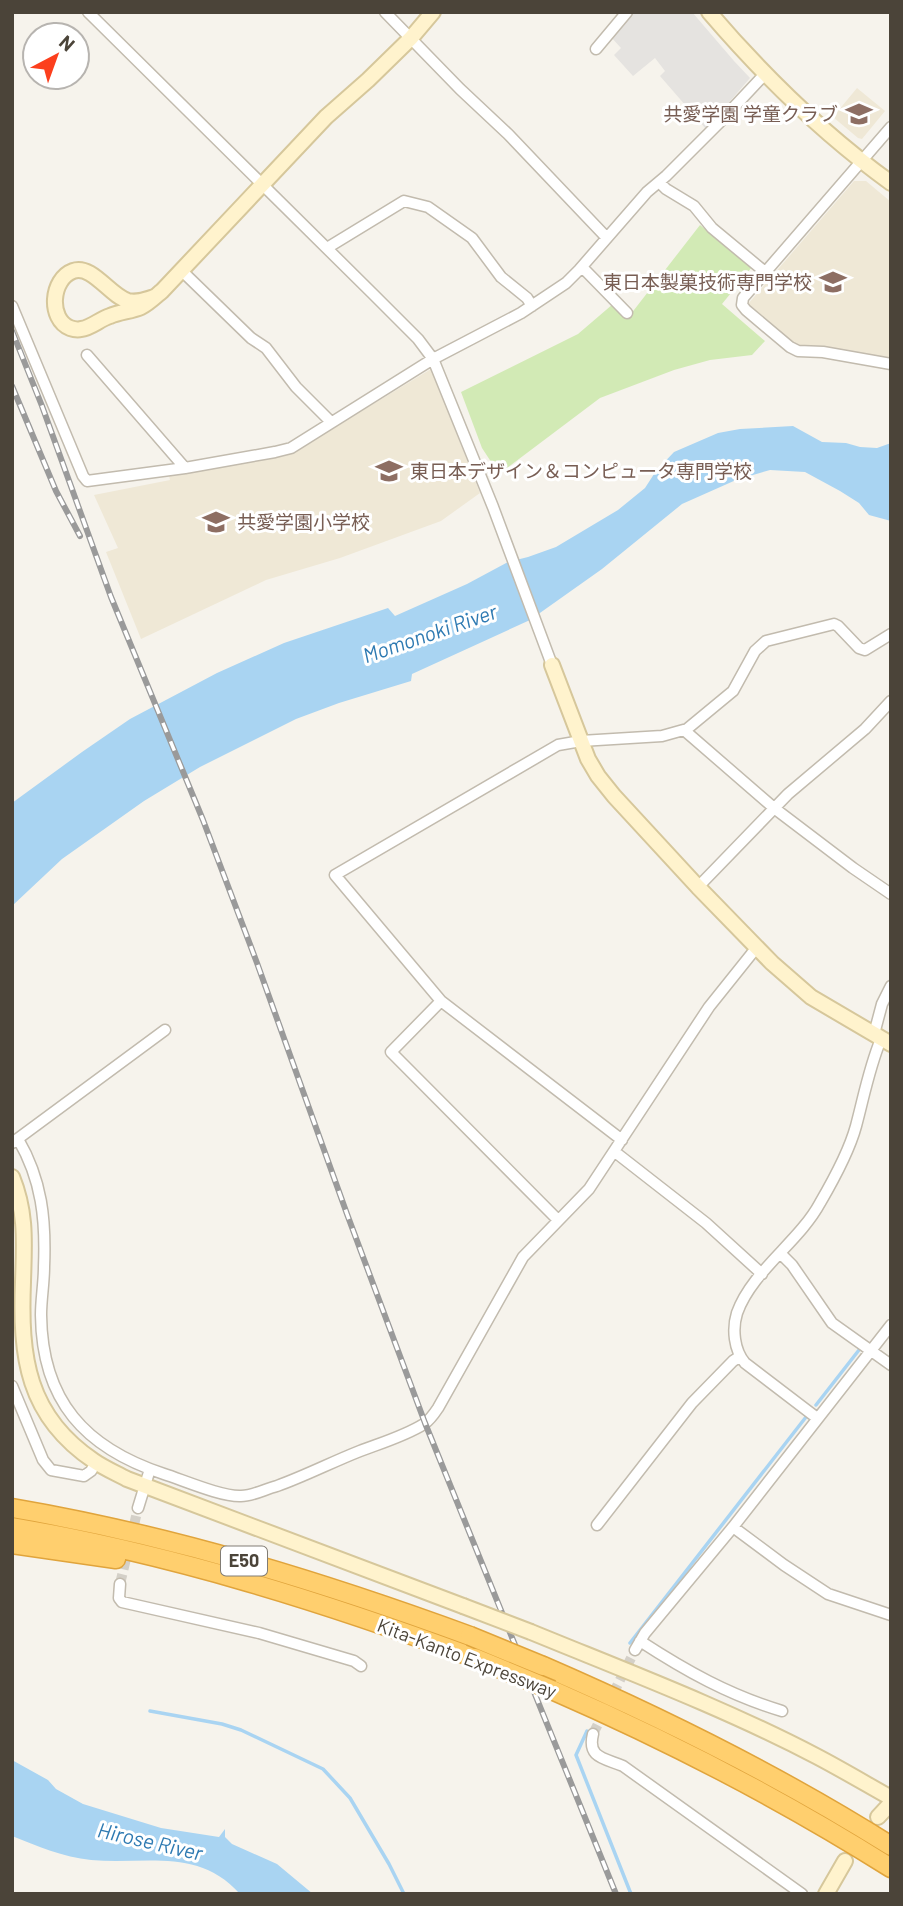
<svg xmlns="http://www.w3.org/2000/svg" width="903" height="1906" viewBox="0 0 903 1906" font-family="Barlow,'Noto Sans JP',sans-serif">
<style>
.education{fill:#efe8d6}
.green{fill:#d2eab5}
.parking{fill:#e5e3e0}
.water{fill:#a9d4f2}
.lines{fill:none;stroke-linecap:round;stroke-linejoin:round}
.stream{stroke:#a9d4f2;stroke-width:3.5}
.street-tunnel{stroke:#d4d0c8;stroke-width:10;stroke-dasharray:10 5;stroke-linecap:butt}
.street-casing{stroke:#c2bbae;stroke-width:13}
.secondary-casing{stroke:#d6c79b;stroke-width:18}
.highway-casing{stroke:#e0a43c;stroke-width:21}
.street{stroke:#fff;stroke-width:10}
.secondary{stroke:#fff3cd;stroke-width:14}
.highway{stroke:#ffcf6e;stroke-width:18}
.rail-casing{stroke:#9a9a9a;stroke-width:6}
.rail{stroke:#fff;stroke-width:3.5;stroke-dasharray:10;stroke-linecap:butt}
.secondary-bridge-casing{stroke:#d6c79b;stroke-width:18;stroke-linecap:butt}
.highway-bridge-casing{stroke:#e0a43c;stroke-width:21;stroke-linecap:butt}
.secondary-bridge{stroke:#fff3cd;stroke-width:14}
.highway-bridge{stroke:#ffcf6e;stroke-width:18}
.labels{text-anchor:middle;stroke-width:6;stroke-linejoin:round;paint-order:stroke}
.shield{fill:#fff;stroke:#817c74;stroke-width:2}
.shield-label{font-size:18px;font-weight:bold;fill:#4b4439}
.education-label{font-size:19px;fill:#785e54;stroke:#fff;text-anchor:end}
.street-label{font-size:19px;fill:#4b4439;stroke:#fff}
.water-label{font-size:21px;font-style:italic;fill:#2e7ab2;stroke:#fff}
</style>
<rect width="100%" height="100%" fill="#f6f3ec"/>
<path class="education" d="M 857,88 L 885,111 L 862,139 L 858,138 L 833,117 Z
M 854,181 L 866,181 L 891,202 L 891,362 L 819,346 L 798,348 L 749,309 L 748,304 Z
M 431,369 L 480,493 L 441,521 L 340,558 L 266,580 L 141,639 L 106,552 L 118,548 L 94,495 L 170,480 L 169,475 L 285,456 L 299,449 Z"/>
<path class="green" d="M 700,225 L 752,267 L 722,304 L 765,341 L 752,355 L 710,360 L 674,370 L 600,398 L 499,474 L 482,448 L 461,392 L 578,334 L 613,304 L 627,319 Z"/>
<path class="parking" d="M 632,12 L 692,12 L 734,61 L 750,78 L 706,129 L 660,76 L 665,71 L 655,58 L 633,76 L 614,55 L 621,48 L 611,37 Z"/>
<path class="water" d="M 793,426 L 822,442 L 846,443 L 860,447 L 877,448 L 891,443 L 891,521 L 869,515 L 859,503 L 840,491 L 805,472 L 770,470 L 736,480 L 682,504 L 602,569 L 530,620 L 412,674 L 411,681 L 339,703 L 296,719 L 200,767 L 144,801 L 62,859 L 12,906 L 12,803 L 82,752 L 130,719 L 217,673 L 284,643 L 388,608 L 395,616 L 467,584 L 508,562 L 528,557 L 556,547 L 618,510 L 645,488 L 656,471 L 674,452 L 718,433 L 740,429 Z
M 12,1760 L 48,1780 L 56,1789 L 83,1804 L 161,1828 L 219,1837 L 225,1829 L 225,1837 L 232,1844 L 277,1864 L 313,1894 L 240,1894 C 198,1847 145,1865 91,1860 C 63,1857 37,1846 12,1836 Z"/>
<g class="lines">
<path class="stream" d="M 816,1405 L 859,1350
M 630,1643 L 806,1417
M 150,1711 L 222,1724 L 241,1730 L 323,1769 L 350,1798 L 389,1864 L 404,1894
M 587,1731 L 576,1755 L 631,1894"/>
<path class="street-tunnel" d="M 120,1584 L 138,1508
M 593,1734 L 635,1650"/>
<g class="street-casing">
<path id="street" d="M 88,12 L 372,293 L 418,339 L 433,359 L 493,507 L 552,665
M 385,12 L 460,89 L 508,134 L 607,238
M 596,49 L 627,12
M 891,127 L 743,298 L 742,305 L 746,310 L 790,347 L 798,351 L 823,352 L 891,364
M 659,182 L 666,189 L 694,206 L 712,228 L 765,272
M 327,248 L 404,201 L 428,207 L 472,238 L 501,277 L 527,298 L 532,306
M 582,267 L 627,313
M 182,271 L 251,338 L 266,348 L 296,387 L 331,422
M 12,306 L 83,476 L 87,481 L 185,468 L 275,452 L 291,448 L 433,359 L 521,313 L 566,283 L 579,270 L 647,192 L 666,176 L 718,124 L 765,74
M 87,355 L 185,468
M 684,730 L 774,808 L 853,868 L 891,894
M 698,887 L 788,794 L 865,729 L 891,701
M 441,1001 L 391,1052 L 558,1220
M 874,1034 L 882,1004 L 891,986
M 18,1139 C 42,1180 46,1220 44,1267 C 44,1283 41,1299 41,1315 C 42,1401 85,1448 164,1474 C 183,1480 222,1497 241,1496 C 253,1496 265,1489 277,1486 C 305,1476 332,1462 360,1451 C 381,1443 405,1436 424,1424 C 430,1420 434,1414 438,1408 L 523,1257 L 589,1189 L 709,1007 L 757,947
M 622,1140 L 441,1001 L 335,875 L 558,745 L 581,741 L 662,736 L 687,729 L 733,691 L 755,651 L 766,641 L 834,624 L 838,626 L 859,648 L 865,650 L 891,634
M 12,1143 L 165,1030
M 615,1152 L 706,1223 L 762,1274
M 781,1254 L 792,1265 L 832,1323 L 891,1365
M 12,1386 L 43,1460 L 51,1470 L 84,1476 L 91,1471 L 96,1463
M 817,1418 L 745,1363 C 734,1350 732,1329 737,1313 C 752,1271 799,1242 820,1203 C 834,1179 849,1152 856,1126 C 864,1096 869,1068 881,1039
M 138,1508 L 150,1469
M 597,1525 L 692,1403 L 733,1361 L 739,1357
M 733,1527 L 784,1565 L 828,1594 L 891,1615
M 120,1584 L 119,1598 L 122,1602 L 259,1633 L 354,1661 L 361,1666
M 640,1641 C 686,1671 729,1695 782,1711
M 635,1650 L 645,1633 L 733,1527 L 891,1325
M 593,1734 C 587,1758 604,1758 623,1766 L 802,1894"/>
</g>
<g class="secondary-casing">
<path id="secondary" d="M 709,12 C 763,75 823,134 891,183
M 154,297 C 145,300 137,303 128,301 C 110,296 92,264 73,271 C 51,279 48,319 70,328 C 73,329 77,330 81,329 C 91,328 100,319 110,316 C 119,312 132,311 141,307 C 148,304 156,296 162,291 L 326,117 L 368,80 L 411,38 L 433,12
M 552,665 L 588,759 L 598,776 L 614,796 L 698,887 L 772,963 L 811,997 L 891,1044
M 12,1177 C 27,1214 24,1244 23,1282 C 20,1357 27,1416 94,1461 C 104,1468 116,1473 127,1479 L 463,1606
M 531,1632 C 626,1671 724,1708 816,1756 C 841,1769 866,1784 891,1798
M 878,1817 L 891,1803
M 826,1894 L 845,1861"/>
</g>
<g class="highway-casing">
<path id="highway" d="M 12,1508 C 170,1535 320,1581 470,1636
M 12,1527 C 171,1554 324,1602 475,1658
M 12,1544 L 116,1559
M 543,1666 C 663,1718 780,1776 891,1846
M 552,1690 C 669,1741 783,1800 891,1868"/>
</g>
<use href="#street" class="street"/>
<use href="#secondary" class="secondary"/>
<use href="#highway" class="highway"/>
<g class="rail-casing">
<path id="rail" d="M 12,331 L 42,406 L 111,597 L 203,820 L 257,963 L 347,1214 L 425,1423 L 616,1894
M 12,386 L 56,491 L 80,536"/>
</g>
<use href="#rail" class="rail"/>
<g class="secondary-bridge-casing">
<path id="secondary-bridge" d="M 463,1606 L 531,1632"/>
</g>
<g class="highway-bridge-casing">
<path id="highway-bridge" d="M 470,1636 L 543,1666
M 475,1658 L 552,1690"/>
</g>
<use href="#secondary-bridge" class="secondary-bridge"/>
<use href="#highway-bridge" class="highway-bridge"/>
</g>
<defs>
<g id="school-bare" transform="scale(2.1)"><path d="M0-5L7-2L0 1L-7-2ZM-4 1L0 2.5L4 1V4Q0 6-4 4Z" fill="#8d6e63" stroke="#fff" stroke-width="2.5" paint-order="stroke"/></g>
</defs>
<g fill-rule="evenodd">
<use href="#school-bare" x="859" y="114"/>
<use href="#school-bare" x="833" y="282"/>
<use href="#school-bare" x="389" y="471"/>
<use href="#school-bare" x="216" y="522"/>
</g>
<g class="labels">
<rect class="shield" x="221" y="1546.5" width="46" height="29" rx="5"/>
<g class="shield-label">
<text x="244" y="1567">E50</text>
</g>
<g class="education-label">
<text x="838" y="121">共愛学園 学童クラブ</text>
<text x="812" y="289">東日本製菓技術専門学校</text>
<text x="410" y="478" text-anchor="start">東日本デザイン＆コンピュータ専門学校</text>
<text x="237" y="529" text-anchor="start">共愛学園小学校</text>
</g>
<g class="street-label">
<text transform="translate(467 1658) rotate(21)" y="7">Kita-Kanto Expressway</text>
</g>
<g class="water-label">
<text transform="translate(430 634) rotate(-19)" y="7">Momonoki River</text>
<text transform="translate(150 1842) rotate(13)" y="7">Hirose River</text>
</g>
</g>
<rect width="903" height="1906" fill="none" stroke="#4b4439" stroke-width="28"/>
<g transform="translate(56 56) rotate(41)"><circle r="33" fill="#ffffff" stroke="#b7b4b0" stroke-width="2"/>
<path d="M0-5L12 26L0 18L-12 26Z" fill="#fc3f1d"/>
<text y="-10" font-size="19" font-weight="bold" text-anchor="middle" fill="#4b4439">N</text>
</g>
</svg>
